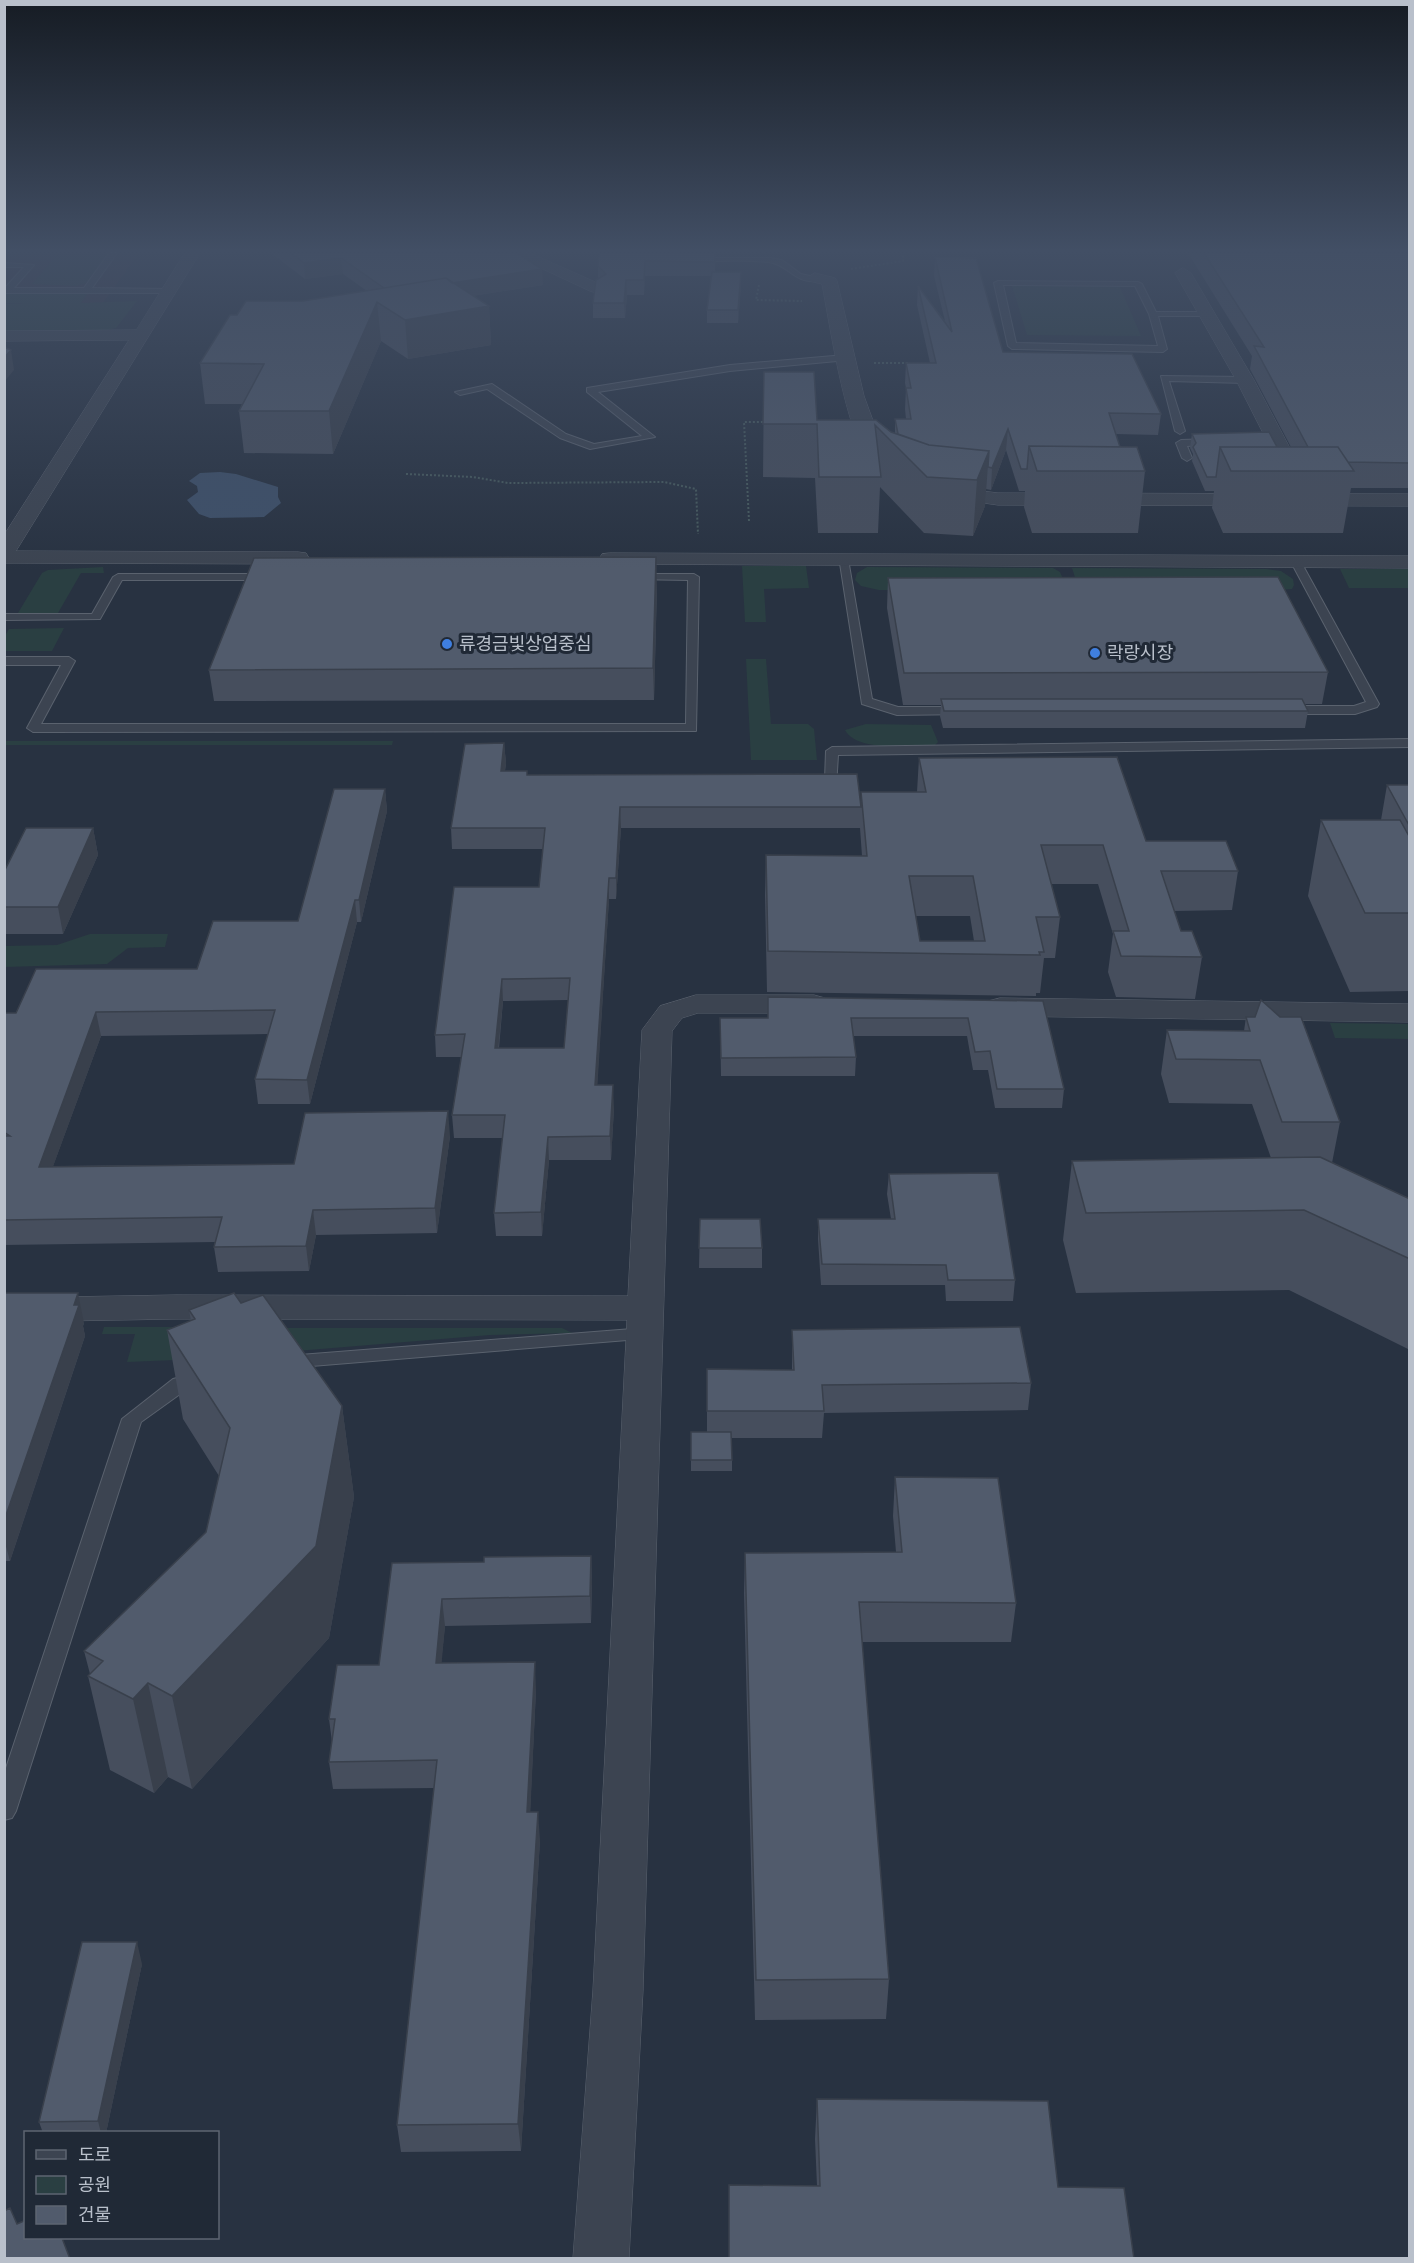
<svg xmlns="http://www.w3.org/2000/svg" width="1414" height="2263" viewBox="0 0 1414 2263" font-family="Commissioner,'Noto Sans KR',sans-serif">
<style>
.medical{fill:#353342}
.green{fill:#2a3f42}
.water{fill:#3e5069}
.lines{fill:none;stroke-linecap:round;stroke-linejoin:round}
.lane-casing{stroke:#5a626e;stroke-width:2}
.street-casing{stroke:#5a626e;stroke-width:1}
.path{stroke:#485c5f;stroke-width:2;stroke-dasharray:2 2;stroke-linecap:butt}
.lane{fill:#3c4451;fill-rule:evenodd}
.street{fill:#3c4451;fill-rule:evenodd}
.wall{fill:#464e5d;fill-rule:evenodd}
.shaded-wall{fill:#39404c}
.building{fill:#515b6c;stroke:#39404c;stroke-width:1.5;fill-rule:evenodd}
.shop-dot{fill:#3f7fe0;stroke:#202936;stroke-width:2}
.labels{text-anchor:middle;stroke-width:6;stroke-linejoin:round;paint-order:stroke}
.far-poi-label{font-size:18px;fill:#b9c0cb;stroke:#202936;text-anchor:start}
</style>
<rect width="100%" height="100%" fill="#283241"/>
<path class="medical" d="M 4,253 L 139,253 L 103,303 L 5,303 Z"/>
<path class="green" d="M 59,253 L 109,253 L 86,283 L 76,286 L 32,284 Z
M 1012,286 L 1120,287 L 1141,336 L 1027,335 Z
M 5,294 L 87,294 L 81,303 L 137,301 L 116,328 L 108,330 L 5,331 L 4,304 L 31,303 L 5,303 Z
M 742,566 L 806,566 L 809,588 L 764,589 L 766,622 L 745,622 Z
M 103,567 L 104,573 L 81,573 L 58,613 L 18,613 L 42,573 L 48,570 Z
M 867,567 L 1053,568 L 1060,572 L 1066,586 L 1063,590 L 879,590 L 861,586 L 855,580 L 857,573 Z
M 1072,568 L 1266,569 L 1281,571 L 1293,579 L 1294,585 L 1292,589 L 1278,590 L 1079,590 Z
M 1340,569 L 1409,569 L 1409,588 L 1349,588 Z
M 64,628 L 52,651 L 5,651 L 5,636 L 9,629 Z
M 746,659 L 766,659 L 771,724 L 808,724 L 814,729 L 817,760 L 751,760 Z
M 866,724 L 931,725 L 938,742 L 934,746 C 912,746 856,752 845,730 Z
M 5,741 L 393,741 L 392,745 L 5,745 Z
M 90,934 L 168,934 L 165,947 L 128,948 L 107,964 L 5,967 L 5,946 L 57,945 Z
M 1330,1023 L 1409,1024 L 1409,1039 L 1335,1038 Z
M 104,1327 L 207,1327 L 200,1359 L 127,1362 L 135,1334 L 102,1334 Z
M 217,1328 L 562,1328 L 572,1333 L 490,1335 L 212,1358 Z"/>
<path class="water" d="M 220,472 L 236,474 L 278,487 L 278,497 L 281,503 L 264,517 L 210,518 L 199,514 L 187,500 L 198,492 L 197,486 L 189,481 L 200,473 Z"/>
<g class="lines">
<g class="lane-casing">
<path id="lane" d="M 109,253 L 117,253 L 92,288 L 170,289 L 174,291 L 170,293 L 4,293 L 4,289 L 24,267 L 4,267 L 4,263 L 34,265 L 14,288 L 84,288 Z
M 672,253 L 680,253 L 681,258 L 770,258 L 782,260 L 801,274 L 819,278 C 802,289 788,266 773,263 C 747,258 705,262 678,262 Z
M 998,281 L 1138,282 L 1142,284 L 1156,312 L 1206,312 L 1210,314 L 1206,316 L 1158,316 L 1167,349 L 1163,352 L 1012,349 L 1008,346 L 994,283 ZM 1003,285 L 1135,286 L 1149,314 L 1158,346 L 1016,343 Z
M 845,355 L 848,356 L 848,360 L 730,371 L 598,392 L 655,437 L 590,449 L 560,438 L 487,389 L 460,395 L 455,392 L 492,384 L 566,434 L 594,444 L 642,436 L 587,392 L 587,388 L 730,365 Z
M 1161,376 L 1245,377 L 1249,380 L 1245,383 L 1169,381 L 1185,431 L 1180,434 L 1175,431 Z
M 1213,439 L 1218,442 L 1216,444 L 1187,446 L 1192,458 L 1187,461 L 1182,458 L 1176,443 L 1181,440 Z
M 839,557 L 848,559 L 872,699 L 898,707 L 963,707 L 969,711 L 967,714 L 897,715 L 862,704 Z
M 1296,559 L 1301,562 L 1379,704 L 1377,707 L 1355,714 L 1286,714 L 1280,710 L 1286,706 L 1354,706 L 1366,702 L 1291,562 Z
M 118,574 L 270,574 L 275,577 L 270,580 L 122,580 L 100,619 L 4,620 L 4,614 L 92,614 L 113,577 Z
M 635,574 L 694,574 L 699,577 L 696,731 L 33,732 L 27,728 L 61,665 L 4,665 L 4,657 L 69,657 L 75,661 L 41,724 L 686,724 L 688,580 L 631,579 L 631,575 Z
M 1410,739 L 1410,747 L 838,755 L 836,787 L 819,788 L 812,784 L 825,780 L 826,751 L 832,747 Z
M 645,1328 L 652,1330 L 654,1334 L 652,1338 L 287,1368 L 280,1366 L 278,1362 L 280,1358 L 287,1356 Z
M 197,1373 L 204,1374 L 206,1379 L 204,1384 L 187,1389 L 141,1422 L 16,1811 L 12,1818 L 4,1820 L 4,1774 L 122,1419 L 173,1379 Z"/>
</g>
<g class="street-casing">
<path id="street" d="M 185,253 L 200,253 L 16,551 L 298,552 L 306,553 L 309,558 L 306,563 L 298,564 L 4,563 L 4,535 L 129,340 L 4,341 L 4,331 L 136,330 Z
M 509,253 L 530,253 L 602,285 L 604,288 L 596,293 L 590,291 Z
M 1183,268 L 1191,273 L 1254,380 L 1310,486 L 1307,490 L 1293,490 L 1290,486 L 1236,380 L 1175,273 Z
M 815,273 L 835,278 L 837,281 L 864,396 L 888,462 L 885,466 L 871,466 C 845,429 831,331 822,284 L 809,281 L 807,278 Z
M 941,486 L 998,493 L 1410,494 L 1410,506 L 998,505 L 934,496 L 931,492 L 934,488 Z
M 610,553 L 1410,556 L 1410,568 L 602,564 L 599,559 L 602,554 Z
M 696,995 L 814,995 L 825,998 L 829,1004 L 825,1010 L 814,1013 L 698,1013 L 682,1018 L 672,1031 L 643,1990 L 629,2258 L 573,2258 L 593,1990 L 627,1320 L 176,1319 L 4,1322 L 4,1298 L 176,1295 L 628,1296 L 642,1030 L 660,1006 Z
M 1000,998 L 1410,1004 L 1410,1022 L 1000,1016 L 989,1013 L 985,1007 L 989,1001 Z"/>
</g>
<path class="path" d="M 851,269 L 903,261 L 903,253
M 759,285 L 756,300 L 802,301
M 874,363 L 908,363
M 406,474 L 473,477 L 508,483 L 664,482 L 696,489 L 698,534
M 749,521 L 744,422 L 767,422"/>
<use href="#lane" class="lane"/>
<use href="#street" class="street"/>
</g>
<path class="wall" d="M 271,253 L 517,253 L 543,285 L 472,296 L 489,306 L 491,345 L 408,359 L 381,341 L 333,454 L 244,453 L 239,411 L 242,404 L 205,404 L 200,363 L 237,315 L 303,301 L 367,291 L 343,274 L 305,279 Z
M 715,253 L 715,272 L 741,272 L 741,285 L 738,323 L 707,323 L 707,310 L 711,276 L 645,276 L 644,295 L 627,295 L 625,318 L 593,318 L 593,303 L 598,279 L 598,266 Z
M 1188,253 L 1410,253 L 1410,488 L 1351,488 L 1343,533 L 1223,533 L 1212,508 L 1214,491 L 1205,491 L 1192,461 L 1193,454 L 1190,448 L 1192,434 L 1277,447 L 1291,447 L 1250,369 L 1252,356 Z
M 935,257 L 1003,352 L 1161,414 L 1158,435 L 1116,434 L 1120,447 L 1145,471 L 1138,533 L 1032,533 L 1024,507 L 1025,491 L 1019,491 L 1006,450 L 991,490 L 986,489 L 985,506 L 973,536 L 924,533 L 880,487 L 878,533 L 818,533 L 815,478 L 763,477 L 764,372 L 817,420 L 876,420 L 891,432 L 895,433 L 895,419 L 906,419 L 905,409 L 906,388 L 905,383 L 906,363 L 930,363 L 917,305 L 918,286 L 945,321 L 934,276 Z
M 888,578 L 1328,672 L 1322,704 L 1305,704 L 1308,711 L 1305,728 L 943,728 L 940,716 L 941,705 L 903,705 L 887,608 Z
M 657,587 L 654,700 L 214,701 L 209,670 Z
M 504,743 L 506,763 L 505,771 L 527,771 L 527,775 L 861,807 L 861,792 L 917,792 L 919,758 L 1146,841 L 1238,871 L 1232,910 L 1174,911 L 1181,931 L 1202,957 L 1195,999 L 1116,997 L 1108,972 L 1113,934 L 1098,884 L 1051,884 L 1060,917 L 1055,958 L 1044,958 L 1040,993 L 1036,993 L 1036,996 L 767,992 L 765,895 L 766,855 L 862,856 L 860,828 L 621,828 L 616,899 L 609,899 L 597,1085 L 614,1108 L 611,1160 L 549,1160 L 542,1236 L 496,1236 L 494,1213 L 503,1138 L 454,1138 L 452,1115 L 461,1057 L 436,1057 L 435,1035 L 539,887 L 543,849 L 452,849 L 451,828 ZM 916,916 L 970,916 L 974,941 L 920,941 ZM 568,1000 L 564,1048 L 499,1048 L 503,1001 Z
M 1387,785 L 1410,785 L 1410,991 L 1350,992 L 1308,896 L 1321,820 L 1381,820 Z
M 385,789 L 387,811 L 361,922 L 357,922 L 310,1104 L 258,1104 L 255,1079 L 268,1034 L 101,1036 L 53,1166 L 294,1164 L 450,1136 L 437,1233 L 316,1235 L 309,1271 L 218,1272 L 214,1247 L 215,1242 L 4,1245 L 4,1013 L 16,1013 L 197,969 L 298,921 Z
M 93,828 L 98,855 L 63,934 L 4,934 L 4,872 Z
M 768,997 L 1043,1001 L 1064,1089 L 1062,1108 L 995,1108 L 988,1070 L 973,1070 L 967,1036 L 853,1036 L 856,1057 L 855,1076 L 721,1076 L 720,1018 L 768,1018 Z
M 1246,1017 L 1340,1122 L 1332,1163 L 1410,1199 L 1410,1350 L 1289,1290 L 1076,1293 L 1063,1240 L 1072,1161 L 1271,1158 L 1252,1104 L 1169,1103 L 1161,1074 L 1167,1030 L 1244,1031 Z
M 889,1174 L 1015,1280 L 1013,1301 L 946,1301 L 945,1285 L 821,1285 L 818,1239 L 818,1219 L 891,1219 L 887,1194 Z
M 700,1219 L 762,1248 L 762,1268 L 699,1268 Z
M 4,1293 L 84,1323 L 83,1326 L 85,1336 L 10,1561 L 4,1561 Z
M 241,1303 L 342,1406 L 354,1497 L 329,1638 L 192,1789 L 168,1777 L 154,1793 L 110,1770 L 88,1676 L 90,1674 L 84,1651 L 206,1532 L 219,1476 L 183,1419 L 167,1330 L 191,1321 L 189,1310 Z
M 792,1330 L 1031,1383 L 1028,1410 L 824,1413 L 822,1438 L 732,1438 L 732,1471 L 691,1471 L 691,1432 L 707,1432 L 707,1369 L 792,1370 Z
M 895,1477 L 1016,1603 L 1011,1642 L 862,1642 L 889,1979 L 886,2019 L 755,2020 L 744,1593 L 745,1553 L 896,1552 L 893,1516 Z
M 591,1556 L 592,1583 L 591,1623 L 445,1626 L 441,1663 L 536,1690 L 530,1812 L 540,1840 L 521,2151 L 401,2152 L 397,2125 L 434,1788 L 333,1789 L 329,1762 L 332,1742 L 329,1719 L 379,1665 L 392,1563 L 484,1562 Z
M 142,1964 L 106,2133 L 43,2133 L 39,2122 Z
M 817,2099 L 1058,2187 L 1134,2259 L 729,2259 L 729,2185 L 817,2186 L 815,2139 Z"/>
<path class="shaded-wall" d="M 341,258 L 343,274 L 305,279 L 304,263 Z
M 645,261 L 645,276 L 644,295 L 644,280 Z
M 542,269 L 543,285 L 391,308 L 390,292 Z
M 741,272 L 741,285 L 738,323 L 738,310 Z
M 626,280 L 627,295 L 625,318 L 624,303 Z
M 377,302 L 381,341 L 333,454 L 329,411 Z
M 489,306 L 491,345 L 408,359 L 405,320 Z
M 11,350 L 14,370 L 4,382 L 4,358 Z
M 1008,429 L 1006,450 L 991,490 L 992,468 Z
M 989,451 L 985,506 L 973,536 L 977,480 Z
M 656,557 L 657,587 L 654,700 L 653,668 Z
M 504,743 L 506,763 L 502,791 L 501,771 Z
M 385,789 L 387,811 L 361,922 L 359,900 Z
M 620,807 L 621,828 L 616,899 L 616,878 Z
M 93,828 L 98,855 L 63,934 L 58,907 Z
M 609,878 L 609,899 L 596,1108 L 595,1085 Z
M 355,900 L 357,922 L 310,1104 L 307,1080 Z
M 502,979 L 503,1001 L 496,1071 L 495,1048 Z
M 96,1012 L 101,1036 L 44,1191 L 39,1167 Z
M 613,1085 L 614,1108 L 611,1160 L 610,1136 Z
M 448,1111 L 450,1136 L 437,1233 L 435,1208 Z
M 548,1137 L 549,1160 L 542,1236 L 541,1212 Z
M 313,1210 L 316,1235 L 309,1271 L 306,1246 Z
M 78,1293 L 84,1323 L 83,1326 L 85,1336 L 10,1561 L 4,1539 L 4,1521 Z
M 342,1406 L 354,1497 L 329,1638 L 192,1789 L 172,1696 Z
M 591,1556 L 592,1583 L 591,1623 L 590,1596 Z
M 442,1599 L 445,1626 L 439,1691 L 436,1663 Z
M 535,1662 L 536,1690 L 529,1840 L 527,1812 Z
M 148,1683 L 168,1777 L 154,1793 L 133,1699 Z
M 538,1812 L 540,1840 L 521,2151 L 518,2124 Z
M 137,1942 L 142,1964 L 106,2133 L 101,2133 L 98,2121 Z"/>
<path class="building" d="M 291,253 L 517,253 L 542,269 L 452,283 L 446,278 L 384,288 L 341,258 L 304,263 Z
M 599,253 L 715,253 L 715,262 L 645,261 L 644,280 L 626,280 L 624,303 L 593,303 L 596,280 L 606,274 L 598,266 Z
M 1204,253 L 1410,253 L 1410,463 L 1348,462 L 1338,447 L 1308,447 L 1254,346 L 1264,347 Z
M 935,257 L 976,258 L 1003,352 L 1132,354 L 1161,414 L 1109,413 L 1120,447 L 1029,446 L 1027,469 L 1021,469 L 1008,429 L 992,468 L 988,467 L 989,451 L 929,445 L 898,434 L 895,419 L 911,419 L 906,388 L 911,388 L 906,363 L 936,363 L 918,286 L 952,332 Z
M 712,272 L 741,272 L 738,310 L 707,310 Z
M 446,278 L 489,306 L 405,320 L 377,302 L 329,411 L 239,411 L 264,364 L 200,363 L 230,315 L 237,315 L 246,301 L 303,301 Z
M 4,347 L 11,350 L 4,358 Z
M 764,372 L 814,372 L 817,420 L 876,420 L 891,432 L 929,445 L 989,451 L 977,480 L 927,477 L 875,425 L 881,477 L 819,477 L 817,424 L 763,424 Z
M 1269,432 L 1277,447 L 1220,447 L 1216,477 L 1207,477 L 1193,447 L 1196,443 L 1192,434 Z
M 1029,446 L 1137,447 L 1145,471 L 1037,471 Z
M 1220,447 L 1338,447 L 1354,471 L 1231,471 Z
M 656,557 L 653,668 L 209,670 L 254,558 Z
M 1278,577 L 1328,672 L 904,673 L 888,578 Z
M 941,699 L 1302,699 L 1308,711 L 944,711 Z
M 504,743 L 501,771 L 527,771 L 527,775 L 857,774 L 861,807 L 620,807 L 616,878 L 609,878 L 595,1085 L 613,1085 L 610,1136 L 548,1137 L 541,1212 L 494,1213 L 505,1115 L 452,1115 L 465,1034 L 435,1035 L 454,887 L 539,887 L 545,828 L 451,828 L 465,744 ZM 570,978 L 564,1048 L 495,1048 L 502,979 Z
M 1117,757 L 1146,841 L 1226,841 L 1238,871 L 1161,871 L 1181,931 L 1192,931 L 1202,957 L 1121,956 L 1113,931 L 1129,931 L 1103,845 L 1041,845 L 1060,917 L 1036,917 L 1044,952 L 1039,952 L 1040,955 L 768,951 L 766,855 L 867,856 L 861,792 L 926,792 L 919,758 ZM 909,876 L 973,876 L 985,941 L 920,941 Z
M 1387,785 L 1410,785 L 1410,827 Z
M 334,789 L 385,789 L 359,900 L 355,900 L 307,1080 L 255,1079 L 275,1010 L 96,1012 L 39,1167 L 294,1164 L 305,1113 L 448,1111 L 435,1208 L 313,1210 L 306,1246 L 214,1247 L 222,1217 L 4,1220 L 4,1136 L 10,1136 L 4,1132 L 4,1013 L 16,1013 L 36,969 L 197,969 L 213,921 L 298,921 Z
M 1321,820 L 1400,820 L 1410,838 L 1410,913 L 1365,913 Z
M 26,828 L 93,828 L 58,907 L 4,907 L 4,872 Z
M 768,997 L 1043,1001 L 1064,1089 L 997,1089 L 990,1051 L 975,1052 L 968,1018 L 851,1018 L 856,1057 L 721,1058 L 720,1018 L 768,1018 Z
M 1261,1000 L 1280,1017 L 1301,1017 L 1340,1122 L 1282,1122 L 1260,1060 L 1176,1059 L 1167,1030 L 1250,1031 L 1246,1017 L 1255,1017 Z
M 1320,1157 L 1410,1199 L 1410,1259 L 1304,1210 L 1086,1213 L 1072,1161 Z
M 998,1173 L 1015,1280 L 948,1280 L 946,1265 L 822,1264 L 818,1219 L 895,1219 L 889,1174 Z
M 700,1219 L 760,1219 L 762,1248 L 699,1248 Z
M 4,1293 L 78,1293 L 74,1305 L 79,1305 L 4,1521 Z
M 234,1293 L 241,1303 L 263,1295 L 342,1406 L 316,1546 L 172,1696 L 148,1683 L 133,1699 L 88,1676 L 103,1661 L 84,1651 L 206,1532 L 230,1428 L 167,1330 L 195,1319 L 189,1310 Z
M 1020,1327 L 1031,1383 L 822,1385 L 824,1411 L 707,1411 L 707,1369 L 794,1370 L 792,1330 Z
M 691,1432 L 731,1432 L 732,1460 L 691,1460 Z
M 895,1477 L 998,1478 L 1016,1603 L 859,1602 L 889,1979 L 756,1980 L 745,1553 L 902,1552 Z
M 591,1556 L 590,1596 L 442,1599 L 436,1663 L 535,1662 L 527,1812 L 538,1812 L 518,2124 L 397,2125 L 437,1760 L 329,1762 L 335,1719 L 329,1719 L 337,1665 L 379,1665 L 392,1563 L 484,1562 L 484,1557 Z
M 82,1942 L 137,1942 L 98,2121 L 39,2122 Z
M 817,2099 L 1048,2101 L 1058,2187 L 1124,2188 L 1134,2259 L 729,2259 L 729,2185 L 820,2186 Z
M 10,2208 L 17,2224 L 26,2220 L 26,2238 L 62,2238 L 70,2259 L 4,2259 L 4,2211 Z"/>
<linearGradient id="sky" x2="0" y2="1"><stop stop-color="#161c24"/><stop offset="0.44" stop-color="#424f65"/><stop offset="1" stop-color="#424f65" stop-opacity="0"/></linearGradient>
<rect width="1414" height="570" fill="url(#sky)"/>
<g class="shop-dot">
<circle cx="447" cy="644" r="6"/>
<circle cx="1095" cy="653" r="6"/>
</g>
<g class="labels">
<g class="far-poi-label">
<text x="459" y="650">류경금빛상업중심</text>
<text x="1107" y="659">락랑시장</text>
</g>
</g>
<rect width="1414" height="2263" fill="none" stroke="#b9c0cb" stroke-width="12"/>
<rect x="24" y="2131" width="195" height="108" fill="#202936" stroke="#5d6572" stroke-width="1.5"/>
<rect x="36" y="2150" width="30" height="9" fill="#3c4451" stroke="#5d6572" stroke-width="1.5"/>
<text x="78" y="2161" font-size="18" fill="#b9c0cb">도로</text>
<rect x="36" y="2176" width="30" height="18" fill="#2a3f42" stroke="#5d6572" stroke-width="1.5"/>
<text x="78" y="2191" font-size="18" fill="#b9c0cb">공원</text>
<rect x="36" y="2206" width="30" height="18" fill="#515b6c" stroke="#5d6572" stroke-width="1.5"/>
<text x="78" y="2221" font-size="18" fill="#b9c0cb">건물</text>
</svg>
